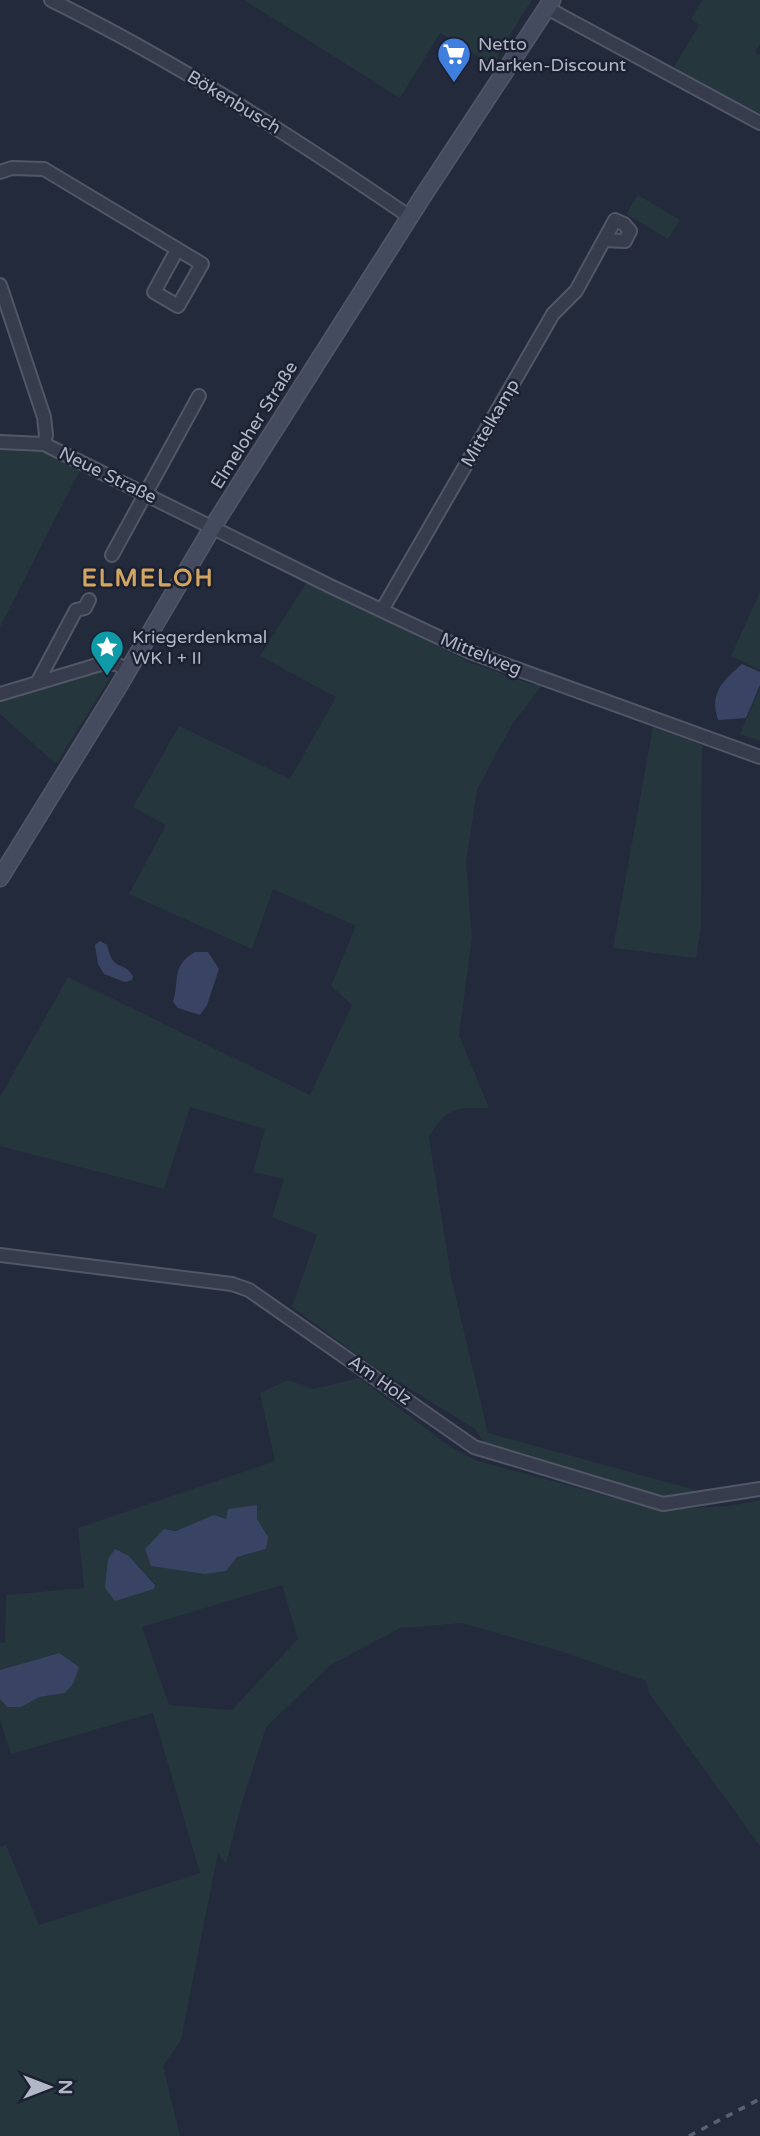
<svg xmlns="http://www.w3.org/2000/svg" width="760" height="2136" viewBox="0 0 760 2136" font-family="'Varela Round',sans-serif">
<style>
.green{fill:#25363d;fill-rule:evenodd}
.water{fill:#394465}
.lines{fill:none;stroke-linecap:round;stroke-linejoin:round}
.street-casing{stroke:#525767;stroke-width:16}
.secondary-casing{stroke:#525767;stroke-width:19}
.street{stroke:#373c4c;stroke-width:12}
.secondary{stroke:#454b5f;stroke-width:16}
.rail{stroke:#596073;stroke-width:3.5;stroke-dasharray:7 7;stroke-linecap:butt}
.labels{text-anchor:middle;stroke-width:5;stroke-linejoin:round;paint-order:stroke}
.poi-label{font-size:18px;fill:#b2b7c7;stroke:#1c2131;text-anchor:start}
.street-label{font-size:18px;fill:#b2b7c7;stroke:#1c2131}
.district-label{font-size:24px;font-weight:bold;letter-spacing:2px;fill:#d3a562;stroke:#1c2131}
</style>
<rect width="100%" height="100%" fill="#232a3c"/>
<path class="green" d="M 244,0 L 532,0 L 500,50 L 495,67 L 440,33 L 400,98 Z
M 702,0 L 760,0 L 760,44 L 755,53 L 760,55 L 760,113 L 673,69 L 699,25 L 691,19 Z
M 638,195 L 680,220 L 668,239 L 626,214 Z
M 0,445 L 46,452 L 81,468 L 0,627 Z
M 308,580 L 469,662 L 533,685 L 543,684 L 511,726 L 477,790 L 466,862 L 472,938 L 459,1035 L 489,1108 C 456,1108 447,1106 429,1137 L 451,1277 L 488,1433 L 703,1492 L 664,1498 L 484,1443 L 475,1429 L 370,1364 L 292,1307 L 317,1235 L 272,1217 L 284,1179 L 253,1172 L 265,1129 L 190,1107 L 164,1189 L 0,1146 L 0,1097 L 68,977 L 310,1095 L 352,1005 L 331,986 L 356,926 L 273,889 L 252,949 L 129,894 L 166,825 L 133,807 L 179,726 L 290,779 L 336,697 L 260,656 Z
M 760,592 L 760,670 L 731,656 Z
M 102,670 L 110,678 L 56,764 L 0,714 L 0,700 Z
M 760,688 L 760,741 L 740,734 Z
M 653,727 L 702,745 L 701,927 L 696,958 L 613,948 Z
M 359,1378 L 449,1446 L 478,1461 L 659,1510 L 729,1506 L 760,1500 L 760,1846 L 649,1693 L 646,1681 L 563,1652 L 462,1623 L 400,1628 L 331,1665 L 266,1727 L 240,1809 L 226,1864 L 218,1853 L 181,2040 L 163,2066 L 180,2136 L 0,2136 L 0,1847 L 6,1845 L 39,1925 L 200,1873 L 153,1713 L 11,1754 L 0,1720 L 0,1699 L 7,1707 C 25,1707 27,1699 41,1697 C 57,1693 60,1698 73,1684 L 58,1653 L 0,1670 L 0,1643 L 5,1642 L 6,1595 L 84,1588 L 78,1528 L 275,1461 L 260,1393 L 288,1380 L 313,1389 ZM 257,1505 L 257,1519 L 266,1549 L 237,1557 L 164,1529 C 195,1534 229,1518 257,1505 ZM 129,1556 L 155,1584 L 106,1588 ZM 282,1585 L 298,1639 L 232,1710 L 169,1705 L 142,1627 Z"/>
<path class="water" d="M 742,664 L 760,672 L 760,685 L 746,718 L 718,720 C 709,693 723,681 742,664 Z
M 100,941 L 107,945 C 114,974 122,959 133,976 L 132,980 L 125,982 L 104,974 L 98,964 L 95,945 Z
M 195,952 L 208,952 L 219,969 L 207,1005 L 200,1015 L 178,1008 L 173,1002 C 180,979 171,966 195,952 Z
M 257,1505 L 257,1519 L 268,1537 L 266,1549 L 237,1557 L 226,1571 L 205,1574 L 151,1566 L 145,1549 L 164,1529 L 176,1531 L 214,1515 L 226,1519 L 228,1509 Z
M 115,1549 L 129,1556 L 155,1585 L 154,1589 L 115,1601 L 105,1588 L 108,1559 Z
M 59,1653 L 79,1667 L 73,1684 L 65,1693 L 39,1697 L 21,1707 L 7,1707 L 0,1699 L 0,1670 Z"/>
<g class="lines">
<g class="street-casing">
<path id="street" d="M 51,0 C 177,62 294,138 410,217
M 547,8 L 760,123
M 0,172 L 12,168 L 44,169 L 202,264 L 178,306 L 154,292 L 177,250
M 0,285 L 44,417 L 46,435 L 44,444
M 0,442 L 44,444 L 330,586 L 470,652 L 760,757
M 112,555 L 199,396
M 382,610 L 553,314 L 576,291 L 615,220 L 624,224 L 630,231 L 625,241 L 604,240
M 37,683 L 76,610 L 85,608 L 89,600
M 0,694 L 104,663 L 116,664 L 127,669
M 0,1255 L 232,1284 L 249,1290 L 474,1447 L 663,1504 L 760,1489"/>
</g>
<g class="secondary-casing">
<path id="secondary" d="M 0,878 L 117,689 L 212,528 L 423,196 L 552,0"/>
</g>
<use href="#street" class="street"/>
<use href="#secondary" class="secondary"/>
<path class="rail" d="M 689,2136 L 760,2099"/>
</g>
<defs>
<g id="supermarket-pin" transform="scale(1.75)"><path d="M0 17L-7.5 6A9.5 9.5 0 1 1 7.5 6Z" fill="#3f7fe0" stroke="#1c2131"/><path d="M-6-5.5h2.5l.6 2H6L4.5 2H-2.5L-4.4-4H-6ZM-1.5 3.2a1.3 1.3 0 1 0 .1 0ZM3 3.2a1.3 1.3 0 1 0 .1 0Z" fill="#fff"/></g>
<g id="sight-pin" transform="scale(1.75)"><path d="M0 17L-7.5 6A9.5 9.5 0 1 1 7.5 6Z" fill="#0f9aa8" stroke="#1c2131"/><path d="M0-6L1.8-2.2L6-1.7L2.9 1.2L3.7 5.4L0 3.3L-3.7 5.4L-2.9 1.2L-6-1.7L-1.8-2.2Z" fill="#fff"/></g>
</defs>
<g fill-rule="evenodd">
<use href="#supermarket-pin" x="454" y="54"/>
<use href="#sight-pin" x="107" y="647"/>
</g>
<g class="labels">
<g class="poi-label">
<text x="478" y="50">Netto<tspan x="478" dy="21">Marken-Discount</tspan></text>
<text x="132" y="643">Kriegerdenkmal<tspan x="132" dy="21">WK I + II</tspan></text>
</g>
<g class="street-label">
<text transform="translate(234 102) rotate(31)" y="6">Bökenbusch</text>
<text transform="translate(490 423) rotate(-60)" y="6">Mittelkamp</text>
<text transform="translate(254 425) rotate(-58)" y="6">Elmeloher Straße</text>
<text transform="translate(108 475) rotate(26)" y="6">Neue Straße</text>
<text transform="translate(481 654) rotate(22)" y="6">Mittelweg</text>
<text transform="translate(380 1380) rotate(35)" y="6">Am Holz</text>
</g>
<g class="district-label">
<text x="148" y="586">ELMELOH</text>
</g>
</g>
<g transform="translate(49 2087) rotate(90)" stroke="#1c2131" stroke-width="5" paint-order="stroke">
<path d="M0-5L12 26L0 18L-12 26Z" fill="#b2b7c7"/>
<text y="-10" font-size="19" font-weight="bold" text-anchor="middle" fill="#b2b7c7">N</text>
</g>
</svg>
